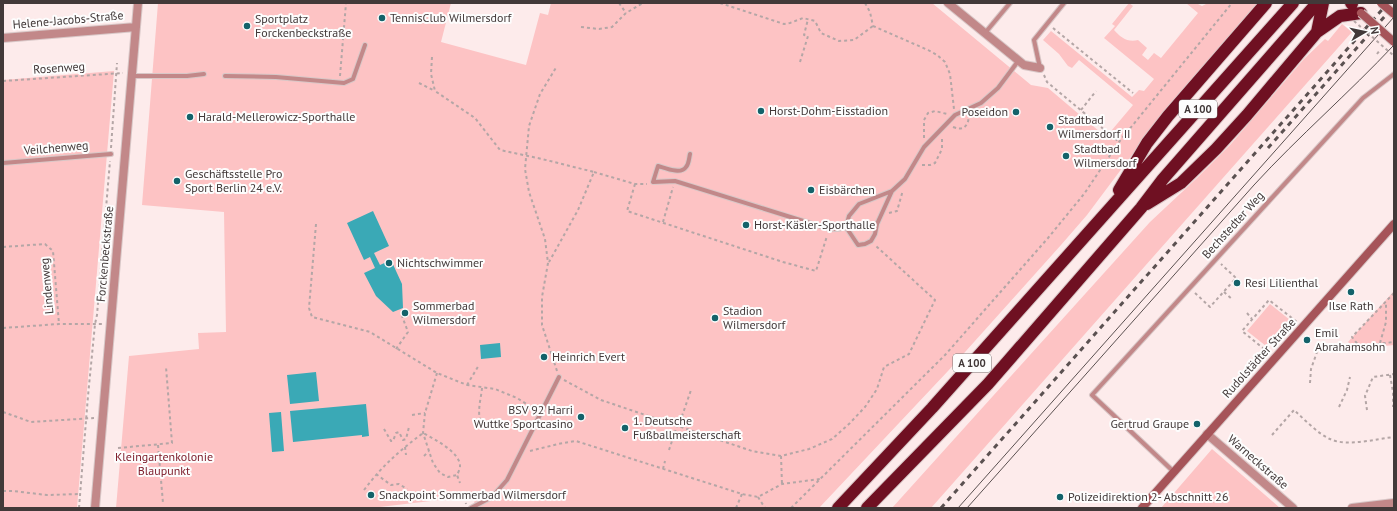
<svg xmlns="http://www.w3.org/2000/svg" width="1397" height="511" viewBox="0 0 1397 511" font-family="'PT Sans',sans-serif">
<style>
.green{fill:#fdc3c4}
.water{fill:#3aa9b6}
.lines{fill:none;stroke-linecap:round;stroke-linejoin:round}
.lane-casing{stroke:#d8c7c7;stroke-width:6}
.street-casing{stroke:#d8c7c7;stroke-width:10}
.secondary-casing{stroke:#d8c7c7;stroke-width:10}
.highway-casing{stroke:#d8c7c7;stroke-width:14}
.path{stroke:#b4a6a6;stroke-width:2;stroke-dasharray:3 3;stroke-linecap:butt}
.lane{stroke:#c28889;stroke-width:4}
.street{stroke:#c28889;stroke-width:8}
.secondary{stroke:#a65459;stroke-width:8}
.highway{stroke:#6f1022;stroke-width:12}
.tram{stroke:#5b5151;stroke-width:1}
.rail{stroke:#5b5151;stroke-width:3;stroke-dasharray:5 5;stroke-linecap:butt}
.secondary-bridge-casing{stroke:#d8c7c7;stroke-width:10;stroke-linecap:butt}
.path-bridge{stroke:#b4a6a6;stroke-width:2;stroke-dasharray:3 3;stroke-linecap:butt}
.secondary-bridge{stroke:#a65459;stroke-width:8}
.poi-dot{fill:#13626a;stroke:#fdfdfd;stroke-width:1.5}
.labels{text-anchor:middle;stroke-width:4;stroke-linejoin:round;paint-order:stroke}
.shield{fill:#fdfdfd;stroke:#7a7474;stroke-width:1}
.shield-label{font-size:11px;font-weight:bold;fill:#423939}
.poi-label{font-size:12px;fill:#423939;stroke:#fdfdfd;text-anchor:start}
.street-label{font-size:12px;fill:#423939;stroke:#fdfdfd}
.park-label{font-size:12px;fill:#7f202e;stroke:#fdfdfd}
</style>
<rect width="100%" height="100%" fill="#fdebeb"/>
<path class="green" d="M 158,3 L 451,3 L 441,42 L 526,65 L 540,13 L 548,15 L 551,3 L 932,3 L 1031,85 L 1048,88 L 1106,137 L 1133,105 L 1079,60 L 1072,68 L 1068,66 L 1059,54 L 1043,40 L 1051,31 L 1132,97 L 1139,90 L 1144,91 L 1154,79 L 1104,38 L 1115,26 L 1112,24 L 1129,3 L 1133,6 L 1114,30 C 1120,37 1128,43 1138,40 L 1147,48 L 1142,55 L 1148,60 L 1154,53 L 1161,58 L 1198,13 L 1186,3 L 1196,3 L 1202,6 L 1208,3 L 1260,3 L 1161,116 L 1087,215 L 1061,245 L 948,371 L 819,508 L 473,508 L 477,491 L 465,497 L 371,508 L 116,508 L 129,356 L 199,349 L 198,333 L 226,332 L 224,212 L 142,205 Z
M 1342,24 L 1352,32 L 931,508 L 892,508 L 1150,222 L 1197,178 L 1231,144 L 1304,59 L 1325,39 L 1328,41 Z
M 114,71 L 77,508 L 3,508 L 3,80 Z
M 1394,291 L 1394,345 L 1356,349 L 1348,342 Z
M 1270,304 L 1290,320 L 1266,346 L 1247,331 Z
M 1212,449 L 1280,508 L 1161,508 Z"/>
<path class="water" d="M 373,211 L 389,246 L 374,253 L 380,265 L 391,260 L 402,284 L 403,308 L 393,312 L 376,296 L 364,273 L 375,268 L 370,257 L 364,260 L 347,223 Z
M 500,343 L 501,357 L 481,359 L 480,345 Z
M 316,372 L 319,401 L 290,404 L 287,375 Z
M 366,404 L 369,436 L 362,437 L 362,435 L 293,442 L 290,411 Z
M 281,412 L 284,451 L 272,452 L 269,413 Z"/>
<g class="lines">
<g class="lane-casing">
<path id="lane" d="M 985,33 L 1010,3
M 1040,68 L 1034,40 L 1064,3
M 132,76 L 187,76 L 204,74
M 225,76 L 276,77 L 344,83 L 353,79 L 365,45
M 690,154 C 689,158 689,164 686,167 C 681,175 665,168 658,166 L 653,182 L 675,181 L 829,229 L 838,229 L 846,227
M 3,163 L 111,154
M 892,191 L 877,224 L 875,234 L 871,241 L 865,244 L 858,245 L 846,227 L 849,216 L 859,204 L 892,191 L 905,179 L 924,147 L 955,115 L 981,103 L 998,88 L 1019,60
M 1174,472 L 1092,395 L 1363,98 L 1394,74
M 471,508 L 492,497 L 507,480 L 559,377"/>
</g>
<g class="street-casing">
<path id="street" d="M 948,3 L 1024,65 L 1040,68
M 3,38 L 136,27
M 1207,434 L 1293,508
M 95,508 L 138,3
M 1352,508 L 1394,503"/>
</g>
<g class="secondary-casing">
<path id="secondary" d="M 1142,508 L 1394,224"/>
</g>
<g class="highway-casing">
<path id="highway" d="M 1351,3 L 1352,4
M 1317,32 L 1323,3
M 1119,190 L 1147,143 L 1168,116 L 1266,3
M 1147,204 L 1181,183 L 1216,149 L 1247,115 L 1317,32 L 1340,16 L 1361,13
M 838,508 L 932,408 L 1293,3
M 867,508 L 988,384 L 1141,208 L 1163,179 L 1317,3"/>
</g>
<path class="path" d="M 619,3 L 626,13
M 720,3 L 784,24 L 790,23 L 803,18 L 815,21 L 821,33 L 839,41 L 854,40 L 873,26
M 865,3 L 870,12 L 873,26
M 873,26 L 928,50 L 937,55 L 945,62 L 950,74 L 954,109
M 581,27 L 599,29 L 612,27 L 626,13 L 643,3
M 1053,28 L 1133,93
M 1377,54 L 1380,50
M 432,57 L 431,74 L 435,91 L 475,118 L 500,150 L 542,159 L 594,172 L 578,210 L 549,262
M 800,62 L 808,36 L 804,35 L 808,19
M 1044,75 L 1047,82 L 1119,142
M 340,76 L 346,3
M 3,81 L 123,73
M 419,83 L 435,91
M 1081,110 L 1096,91
M 1082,120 L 1086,114
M 953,127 C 963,131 968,127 969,116
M 924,138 L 924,120 L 928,113 L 935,111 L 947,114
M 111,148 L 117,63
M 922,165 L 930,165 L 935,163 L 942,149 L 942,139
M 594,172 L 635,184 L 647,184
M 635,184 L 627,211 L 783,262 L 816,271 L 827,236
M 889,213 L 897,211 L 903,190
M 663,222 L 673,187
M 316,224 L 309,308 L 312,317 L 370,332 L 437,373 L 467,385 L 495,389 L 517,398 L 536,410
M 3,247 L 45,244 L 53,251 L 59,324
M 1224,292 L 1233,300
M 1195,293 L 1210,307 L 1236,278 L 1221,264
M 1394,293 L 1352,337 L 1359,346 L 1394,342
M 1247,313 L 1252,319
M 3,328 L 59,324 L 102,324
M 1380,343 L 1386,322 L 1386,302
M 396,349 L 408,332 L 402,316
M 1269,353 L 1242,331 L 1269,300 L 1297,322
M 557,371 L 542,325 L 542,297 L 548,263 L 545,239 L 529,192 L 525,169 L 529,126 L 540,94 L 557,66
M 437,373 L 425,413 L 423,433 L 433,463 L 440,473 L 448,477 L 457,475
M 1390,375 L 1393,392 L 1393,407
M 564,380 L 601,400 L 752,451 L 781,456 L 809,449 L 832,439 L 850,423 L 865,407 L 877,389 L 884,367 L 909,354 L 935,300 L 876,246
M 1310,383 L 1311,369 L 1317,352
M 467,385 L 479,365
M 482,388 C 481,400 475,417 484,427
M 1339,407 L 1347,390 L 1350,377
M 1367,410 L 1365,396 L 1373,377 L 1394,374
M 3,412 L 31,422 L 94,418
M 412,415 L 425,413
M 384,429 L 391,441 L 393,441 L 396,433 L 399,432 L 403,440 L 406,439 L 409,427
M 1272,435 L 1294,410 C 1305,420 1317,433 1330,439 C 1346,447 1376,439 1394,437
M 158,445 L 163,503
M 405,447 L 406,455
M 118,448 L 172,443 L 166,367
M 669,450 L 677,426 L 681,419 L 691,390
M 530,451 L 558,444 L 576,441 L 742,494 L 758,497 L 782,484 L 820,479
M 424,456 L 429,451
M 781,456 L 782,484
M 663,469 L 665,461
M 376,474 L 391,485 L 399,484 L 407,489
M 364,490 C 383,465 398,452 423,433 C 434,439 460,452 460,466 C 460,469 458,473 457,475 L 460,483
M 3,491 L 13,491 L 47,495 L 81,494
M 465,497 L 466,504
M 758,497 L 765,508
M 79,508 L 88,396 L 95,324 L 97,315 L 110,161
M 736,508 L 742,494
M 791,508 L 945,355 L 1048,238 L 1084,194 L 1119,142 L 1232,3"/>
<use href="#lane" class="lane"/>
<use href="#street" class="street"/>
<use href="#secondary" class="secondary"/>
<use href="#highway" class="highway"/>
<path class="tram" d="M 958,508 L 1394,17
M 967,508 L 1254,185 C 1299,136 1349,93 1394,45"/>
<path class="rail" d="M 1268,148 L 1394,6
M 941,508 L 1388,3"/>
<g class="secondary-bridge-casing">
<path id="secondary-bridge" d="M 1381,3 L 1394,14
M 1361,13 L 1394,42"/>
</g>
<path class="path-bridge" d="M 1354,21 L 1394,56"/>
<use href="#secondary-bridge" class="secondary-bridge"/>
</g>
<g class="poi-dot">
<circle cx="382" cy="18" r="4"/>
<circle cx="247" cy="26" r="4"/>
<circle cx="761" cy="111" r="4"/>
<circle cx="1016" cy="112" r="4"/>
<circle cx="190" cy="117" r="4"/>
<circle cx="1050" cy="127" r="4"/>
<circle cx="1066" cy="156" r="4"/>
<circle cx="177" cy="181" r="4"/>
<circle cx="811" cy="190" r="4"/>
<circle cx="746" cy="225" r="4"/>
<circle cx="389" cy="263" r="4"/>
<circle cx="1237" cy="283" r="4"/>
<circle cx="1351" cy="292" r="4"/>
<circle cx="405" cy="313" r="4"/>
<circle cx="715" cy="318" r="4"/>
<circle cx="1307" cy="340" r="4"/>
<circle cx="544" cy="357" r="4"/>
<circle cx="581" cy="417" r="4"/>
<circle cx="1197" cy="424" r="4"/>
<circle cx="625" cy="428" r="4"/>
<circle cx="371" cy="495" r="4"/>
<circle cx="1060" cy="497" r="4"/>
</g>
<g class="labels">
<g class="shield">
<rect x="1179" y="100" width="38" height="18" rx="3"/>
<rect x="953" y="354" width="38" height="18" rx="3"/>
</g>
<g class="shield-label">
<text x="1198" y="113">A 100</text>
<text x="972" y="367">A 100</text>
</g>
<g class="poi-label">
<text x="390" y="22">TennisClub Wilmersdorf</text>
<text x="255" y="23">Sportplatz<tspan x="255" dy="14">Forckenbeckstraße</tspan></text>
<text x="769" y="115">Horst-Dohm-Eisstadion</text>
<text x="1008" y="116" text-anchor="end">Poseidon</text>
<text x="198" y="121">Harald-Mellerowicz-Sporthalle</text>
<text x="1058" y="124">Stadtbad<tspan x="1058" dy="14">Wilmersdorf II</tspan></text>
<text x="1074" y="153">Stadtbad<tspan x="1074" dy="14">Wilmersdorf</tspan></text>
<text x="185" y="178">Geschäftsstelle Pro<tspan x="185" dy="14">Sport Berlin 24 e.V.</tspan></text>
<text x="819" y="194">Eisbärchen</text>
<text x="754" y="229">Horst-Käsler-Sporthalle</text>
<text x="397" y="267">Nichtschwimmer</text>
<text x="1245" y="287">Resi Lilienthal</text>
<text x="413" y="310">Sommerbad<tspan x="413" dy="14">Wilmersdorf</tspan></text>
<text x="1351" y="310" text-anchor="middle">Ilse Rath</text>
<text x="723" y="315">Stadion<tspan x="723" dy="14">Wilmersdorf</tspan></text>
<text x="1315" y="337">Emil<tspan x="1315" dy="14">Abrahamsohn</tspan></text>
<text x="552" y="361">Heinrich Evert</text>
<text x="573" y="414" text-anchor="end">BSV 92 Harri<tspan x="573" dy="14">Wuttke Sportcasino</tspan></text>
<text x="633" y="425">1. Deutsche<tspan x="633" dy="14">Fußballmeisterschaft</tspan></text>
<text x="1189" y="428" text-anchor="end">Gertrud Graupe</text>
<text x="379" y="499">Snackpoint Sommerbad Wilmersdorf</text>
<text x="1068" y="501">Polizeidirektion 2- Abschnitt 26</text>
</g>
<g class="street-label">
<text transform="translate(68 20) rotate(-5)" y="4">Helene-Jacobs-Straße</text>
<text transform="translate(59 68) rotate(-4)" y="4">Rosenweg</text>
<text transform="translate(56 148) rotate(-5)" y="4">Veilchenweg</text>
<text transform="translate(1233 225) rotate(-48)" y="4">Bechstedter Weg</text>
<text transform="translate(105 254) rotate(-85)" y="4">Forckenbeckstraße</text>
<text transform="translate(47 286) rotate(-95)" y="4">Lindenweg</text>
<text transform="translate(1259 358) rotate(-48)" y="4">Rudolstädter Straße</text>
<text transform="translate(1258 462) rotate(41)" y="4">Warneckstraße</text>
</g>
<g class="park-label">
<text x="164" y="461">Kleingartenkolonie<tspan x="164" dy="14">Blaupunkt</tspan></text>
</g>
</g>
<rect width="1397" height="511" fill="none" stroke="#423939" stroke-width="8"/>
<g transform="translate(1365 32) rotate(81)" stroke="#fdfdfd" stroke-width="3" paint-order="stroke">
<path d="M0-3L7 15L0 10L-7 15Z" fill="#423939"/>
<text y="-6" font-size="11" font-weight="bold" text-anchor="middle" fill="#423939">N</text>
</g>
</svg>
